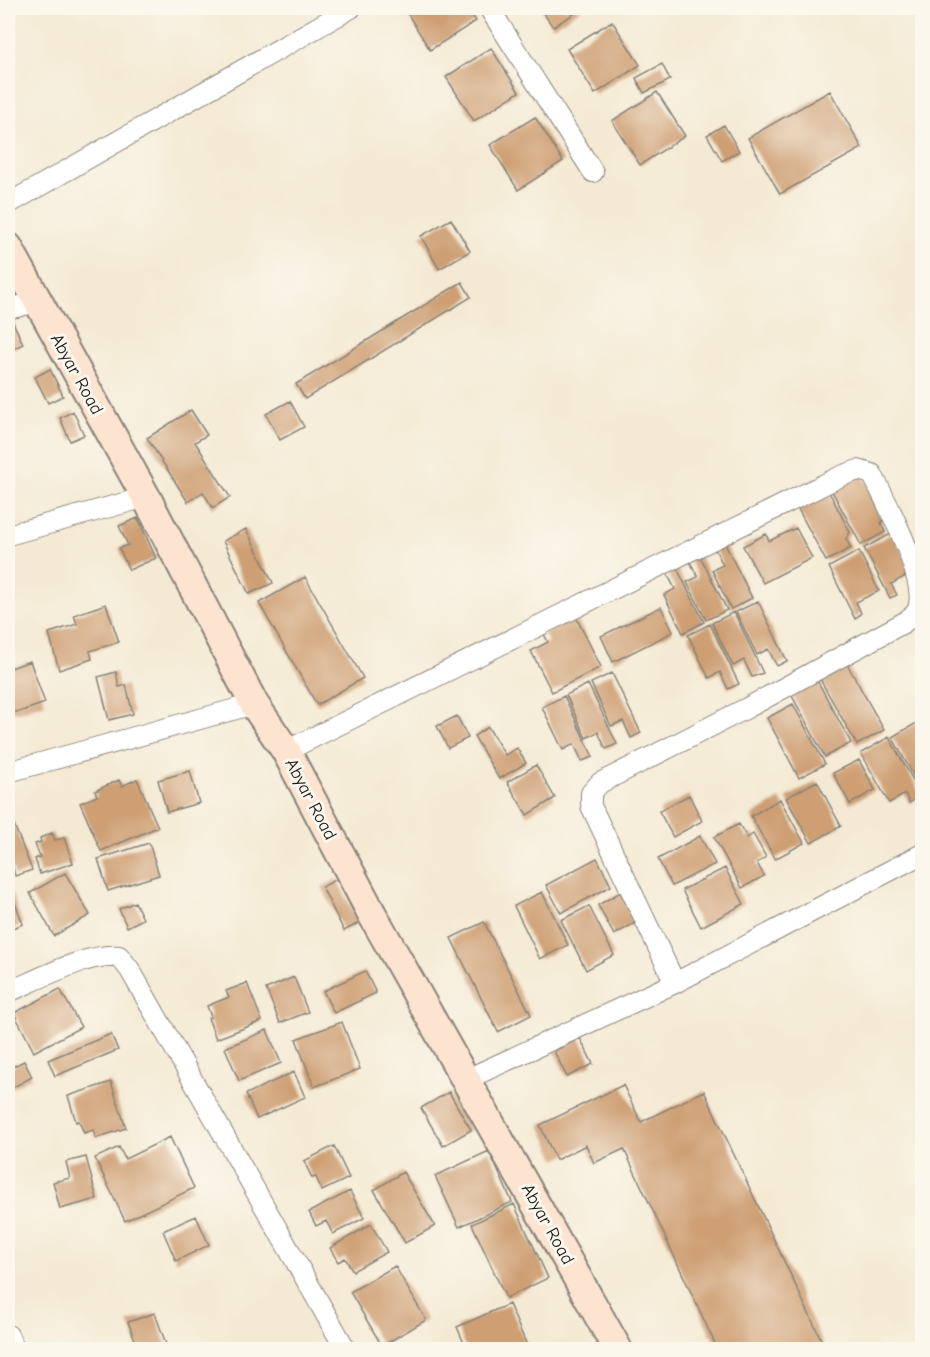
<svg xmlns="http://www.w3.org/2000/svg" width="930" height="1357" viewBox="0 0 930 1357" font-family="'Comic Neue',sans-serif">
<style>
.building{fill:#ce9f73}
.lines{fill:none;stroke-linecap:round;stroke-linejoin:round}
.street-casing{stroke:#888378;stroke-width:22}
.secondary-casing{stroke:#888378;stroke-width:32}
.street{stroke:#fff;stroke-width:20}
.secondary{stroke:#fde4d1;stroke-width:28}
.labels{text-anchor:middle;stroke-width:6;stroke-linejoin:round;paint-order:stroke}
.street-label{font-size:18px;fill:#1c1c1c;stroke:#fbf7ec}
</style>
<rect width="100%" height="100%" fill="#fbf7ec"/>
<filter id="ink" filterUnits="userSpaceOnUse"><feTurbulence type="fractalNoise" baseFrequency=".0167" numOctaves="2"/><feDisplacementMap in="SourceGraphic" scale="12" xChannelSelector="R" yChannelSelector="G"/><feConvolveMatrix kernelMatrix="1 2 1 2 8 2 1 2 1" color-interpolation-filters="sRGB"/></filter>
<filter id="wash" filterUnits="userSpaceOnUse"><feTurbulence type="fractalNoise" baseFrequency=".008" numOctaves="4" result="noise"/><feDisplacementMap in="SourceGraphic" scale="24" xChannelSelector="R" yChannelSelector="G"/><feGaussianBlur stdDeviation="1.35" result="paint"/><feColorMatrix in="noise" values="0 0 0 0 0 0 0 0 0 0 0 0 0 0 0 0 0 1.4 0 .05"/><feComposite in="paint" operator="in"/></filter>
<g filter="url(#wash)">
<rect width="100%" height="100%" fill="#f4ead4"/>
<g id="blocks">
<path class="building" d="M 404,8 L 467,8 L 476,21 L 430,50 Z
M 540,8 L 583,8 L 553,27 Z
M 612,21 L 640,65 L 595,94 L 567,49 Z
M 491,48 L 519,92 L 474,121 L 446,77 Z
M 662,64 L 670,80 L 644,93 L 636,78 Z
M 830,91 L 862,148 L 780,194 L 748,138 Z
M 657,92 L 685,136 L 640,165 L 612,121 Z
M 535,117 L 563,161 L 518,190 L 490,145 Z
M 724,125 L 739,151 L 722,161 L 707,135 Z
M 451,219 L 470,251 L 439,269 L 421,236 Z
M 462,282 L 471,297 L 305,399 L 296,384 Z
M 11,318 L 23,344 L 9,351 L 8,319 Z
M 50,369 L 63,396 L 48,403 L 35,377 Z
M 290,401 L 304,427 L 280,440 L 266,414 Z
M 191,410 L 207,435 L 195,442 L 230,497 L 213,508 L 203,492 L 188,502 L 147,438 Z
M 73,411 L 84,435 L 70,441 L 60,418 Z
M 862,474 L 885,517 L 881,523 L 885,532 L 861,545 L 832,491 Z
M 828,490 L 850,532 L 846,539 L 851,548 L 826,561 L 797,507 Z
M 138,518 L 156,558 L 129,570 L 119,548 L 128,545 L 119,526 Z
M 796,528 L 812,558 L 763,583 L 743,546 L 766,534 L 769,541 Z
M 246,529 L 273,583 L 249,594 L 223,541 Z
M 893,533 L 913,572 L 891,584 L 897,595 L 890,598 L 864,548 Z
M 724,542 L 752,598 L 731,609 L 712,570 L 723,565 L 714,547 Z
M 859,551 L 879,591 L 856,602 L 861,613 L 855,619 L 829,567 Z
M 699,554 L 727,610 L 706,620 L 687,582 L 698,577 L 688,558 Z
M 676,566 L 704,622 L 683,633 L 664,595 L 675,589 L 666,571 Z
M 305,577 L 363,678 L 317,705 L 259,603 Z
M 758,601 L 787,661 L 777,666 L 768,649 L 757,655 L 736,612 Z
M 106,604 L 119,642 L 90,651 L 92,659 L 59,670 L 49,633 L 77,624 L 74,615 Z
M 661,607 L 673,632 L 613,662 L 601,636 Z
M 734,612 L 763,673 L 752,677 L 744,660 L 733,666 L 712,623 Z
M 576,617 L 601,667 L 552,692 L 531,651 L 548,642 L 544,634 Z
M 710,624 L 739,684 L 728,689 L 720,672 L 709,678 L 688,635 Z
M 30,661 L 45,703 L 19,712 L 8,711 L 8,669 Z
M 847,664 L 884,730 L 857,745 L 820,679 Z
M 116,672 L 119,687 L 126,685 L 133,714 L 109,720 L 98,677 Z
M 612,673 L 641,733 L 631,738 L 623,721 L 611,726 L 591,683 Z
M 817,680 L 851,743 L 825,757 L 791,694 Z
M 588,684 L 617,744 L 606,749 L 598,732 L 586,738 L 566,695 Z
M 564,696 L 593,757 L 582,761 L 574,744 L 563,750 L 542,707 Z
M 793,704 L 825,764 L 799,778 L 767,718 Z
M 457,716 L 468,738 L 448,748 L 437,726 Z
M 920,721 L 922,726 L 922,786 L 920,787 L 892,737 Z
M 488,727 L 505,755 L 517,748 L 526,763 L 499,779 L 474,736 Z
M 889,737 L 922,796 L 909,803 L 905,794 L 889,803 L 861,753 Z
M 859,760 L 875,790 L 850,804 L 833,773 Z
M 536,765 L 555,798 L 527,815 L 507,782 Z
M 190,771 L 199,803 L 167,812 L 158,780 Z
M 137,779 L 158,827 L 101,851 L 80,803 L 97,796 L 95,791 L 119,780 L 122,786 Z
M 817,781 L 841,826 L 811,843 L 786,798 Z
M 689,795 L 702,821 L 673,837 L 659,811 Z
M 780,799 L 804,843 L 775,859 L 751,816 Z
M 13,822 L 32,870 L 15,876 L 13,868 L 8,870 L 8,824 Z
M 739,824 L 747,838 L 753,834 L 766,857 L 757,863 L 764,876 L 742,888 L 714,837 Z
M 52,833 L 55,840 L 64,838 L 73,863 L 40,874 L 35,859 L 40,857 L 35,844 L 41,842 L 40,838 Z
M 700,836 L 715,864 L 672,886 L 658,859 Z
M 149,843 L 159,875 L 108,891 L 98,859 Z
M 597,858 L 611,886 L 561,913 L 546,885 Z
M 725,868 L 744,904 L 701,927 L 682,890 Z
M 65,873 L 90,915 L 54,936 L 30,893 Z
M 337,879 L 359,923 L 344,931 L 322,887 Z
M 10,889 L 23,924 L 8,930 L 8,890 Z
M 624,890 L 640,920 L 614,935 L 598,905 Z
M 542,892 L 568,945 L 540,959 L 514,906 Z
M 135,902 L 143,919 L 127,927 L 119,909 Z
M 589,906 L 614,955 L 586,970 L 561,920 Z
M 484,922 L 531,1015 L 498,1032 L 451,938 Z
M 365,971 L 376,993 L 334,1013 L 323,991 Z
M 294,977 L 308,1012 L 280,1023 L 266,989 Z
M 247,983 L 262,1021 L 216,1039 L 208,1018 L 211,1017 L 207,1006 L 229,997 L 226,991 Z
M 60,989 L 81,1027 L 34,1052 L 14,1013 Z
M 342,1022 L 360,1069 L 314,1087 L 296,1039 Z
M 267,1030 L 281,1063 L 239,1081 L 225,1048 Z
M 111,1034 L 118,1050 L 55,1076 L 48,1060 Z
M 580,1038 L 593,1064 L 567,1077 L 554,1051 Z
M 24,1061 L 32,1077 L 8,1090 L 8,1069 Z
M 294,1072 L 305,1097 L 257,1119 L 246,1094 Z
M 111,1082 L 126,1128 L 96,1138 L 93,1130 L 84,1133 L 79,1121 L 76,1122 L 68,1096 Z
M 623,1085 L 641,1122 L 704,1091 L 826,1350 L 718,1350 L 624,1149 L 594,1163 L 586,1145 L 556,1160 L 540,1125 Z
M 449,1092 L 471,1130 L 443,1146 L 421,1108 Z
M 170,1137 L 194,1188 L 125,1221 L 95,1158 L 119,1147 L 125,1159 Z
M 334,1146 L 349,1178 L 322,1191 L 316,1177 L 312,1178 L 304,1161 Z
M 489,1151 L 512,1202 L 459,1227 L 435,1176 Z
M 86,1157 L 97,1199 L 60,1209 L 53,1182 L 70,1178 L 66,1162 Z
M 403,1172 L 435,1226 L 405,1243 L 374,1190 Z
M 350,1191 L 364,1218 L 333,1234 L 326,1221 L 316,1226 L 309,1212 Z
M 514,1204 L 548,1278 L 506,1298 L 472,1224 Z
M 196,1216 L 209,1245 L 176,1261 L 163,1231 Z
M 371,1224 L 387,1252 L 353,1271 L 345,1258 L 338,1262 L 330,1248 Z
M 395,1266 L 426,1320 L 382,1346 L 350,1292 Z
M 509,1304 L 529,1350 L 467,1350 L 457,1327 Z
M 155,1313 L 167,1347 L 159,1350 L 139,1350 L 128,1322 Z"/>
</g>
</g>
<g filter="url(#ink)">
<use href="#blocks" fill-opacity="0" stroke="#888378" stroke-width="1.5"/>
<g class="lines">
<g class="street-casing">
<path id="street" d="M 489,8 L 593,172
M 8,204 L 351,8
M 8,309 L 37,302
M 8,535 L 146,497
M 286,751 L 841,476 L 858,470 L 872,474 C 886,501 930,584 917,611 C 914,616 907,620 903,623 L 747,708 L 600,783 L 591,793 L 591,806 L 675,983
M 8,772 L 254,704
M 8,992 C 39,979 87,953 119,956 L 130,970 L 346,1350
M 467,1079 L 675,983 L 922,854
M 8,1335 L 15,1350"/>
</g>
<g class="secondary-casing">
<path id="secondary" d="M 8,247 L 146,497 L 254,704 L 286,751 L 372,914 L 618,1350"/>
</g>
<use href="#street" class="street"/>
<use href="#secondary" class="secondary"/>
</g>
</g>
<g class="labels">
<g class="street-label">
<text transform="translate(77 374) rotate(61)" y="6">Abyar Road</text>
<text transform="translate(311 799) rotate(62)" y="6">Abyar Road</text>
<text transform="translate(548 1224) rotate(61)" y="6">Abyar Road</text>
</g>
</g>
<rect width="930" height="1357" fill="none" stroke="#fbf7ec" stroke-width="30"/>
</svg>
